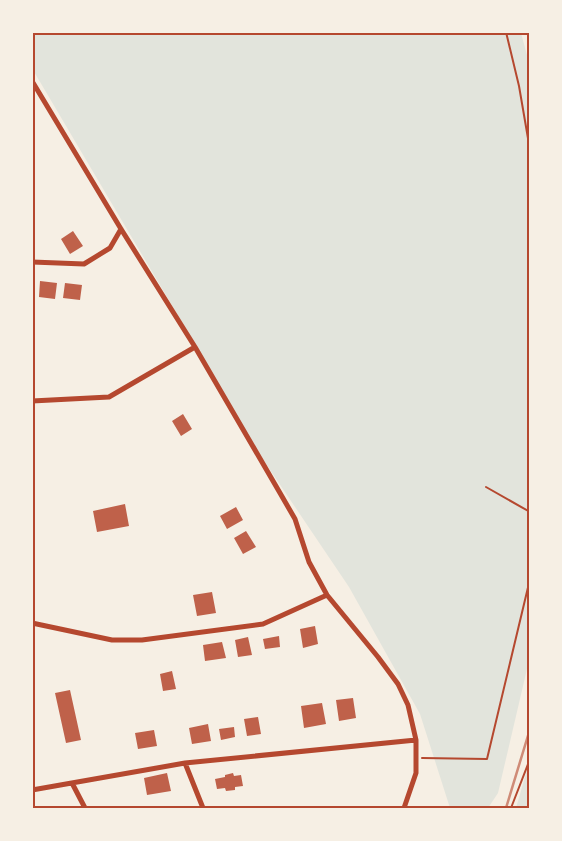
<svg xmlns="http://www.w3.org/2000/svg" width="562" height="841" viewBox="0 0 562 841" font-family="Raleway,sans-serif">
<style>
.green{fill:#e2e4dc}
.building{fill:#bf614a}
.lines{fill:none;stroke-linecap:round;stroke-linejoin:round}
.path{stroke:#b5482f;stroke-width:2}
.minor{stroke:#b5482f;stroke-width:5}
.rail{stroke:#cf8b77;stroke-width:2.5}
.neatline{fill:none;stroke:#b5482f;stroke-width:2}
</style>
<rect width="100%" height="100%" fill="#f6efe4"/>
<path class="green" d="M 32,33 L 521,33 L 530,66 L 530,656 L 498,793 L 488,808 L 450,808 L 420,714 L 349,587 L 262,458 L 33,70 Z
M 529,763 L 529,808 L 516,808 Z"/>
<path class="building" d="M 73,231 L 83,246 L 70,254 L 61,239 Z
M 32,280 L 35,280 L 35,296 L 32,296 Z
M 40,281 L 57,283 L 55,299 L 39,297 Z
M 65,283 L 82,285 L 80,300 L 63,298 Z
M 183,414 L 192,429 L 181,436 L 172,421 Z
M 125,504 L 129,526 L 97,532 L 93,511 Z
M 236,507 L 243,520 L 227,529 L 220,516 Z
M 246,531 L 256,547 L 243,554 L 234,538 Z
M 212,592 L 216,613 L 197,616 L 193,595 Z
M 315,626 L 318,644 L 303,648 L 300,629 Z
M 279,636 L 280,647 L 265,649 L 263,639 Z
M 248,637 L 252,655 L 238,657 L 235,640 Z
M 222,642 L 226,658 L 205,661 L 203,645 Z
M 172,671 L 176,689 L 163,691 L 160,674 Z
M 70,690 L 81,740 L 66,743 L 55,693 Z
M 353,698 L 356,718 L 339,721 L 336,700 Z
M 322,703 L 326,724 L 304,728 L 301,706 Z
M 258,717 L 261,734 L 247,736 L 244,719 Z
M 208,724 L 211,741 L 192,744 L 189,728 Z
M 234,727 L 235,737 L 221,740 L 219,729 Z
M 154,730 L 157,746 L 138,749 L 135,733 Z
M 167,773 L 171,791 L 147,795 L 144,778 Z
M 233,773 L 234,776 L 241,775 L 243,786 L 235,787 L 235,790 L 226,791 L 225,788 L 217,789 L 215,779 L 225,777 L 225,775 Z"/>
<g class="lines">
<path class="path" d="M 506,32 L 519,86 L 530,150
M 486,487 L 530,512
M 422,758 L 487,759 L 530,579
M 511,808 L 530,759"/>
<path class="minor" d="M 32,81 L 121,229 L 195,347 L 280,493 L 295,519 L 309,562 L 327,595 L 378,657 L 398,684 L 408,705 L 416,740 L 416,773 L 404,808
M 32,262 L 84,264 L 110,248 L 121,229
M 32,401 L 109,397 L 195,347
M 32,623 L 112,640 L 142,640 L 263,624 L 327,595
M 185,763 L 203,808
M 72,783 L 85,808
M 32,790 L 185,763 L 416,740"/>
<path class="rail" d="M 506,808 L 530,729"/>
</g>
<rect width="562" height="841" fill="none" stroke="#f6efe4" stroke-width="68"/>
<rect x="34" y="34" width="494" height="773" class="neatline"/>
</svg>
